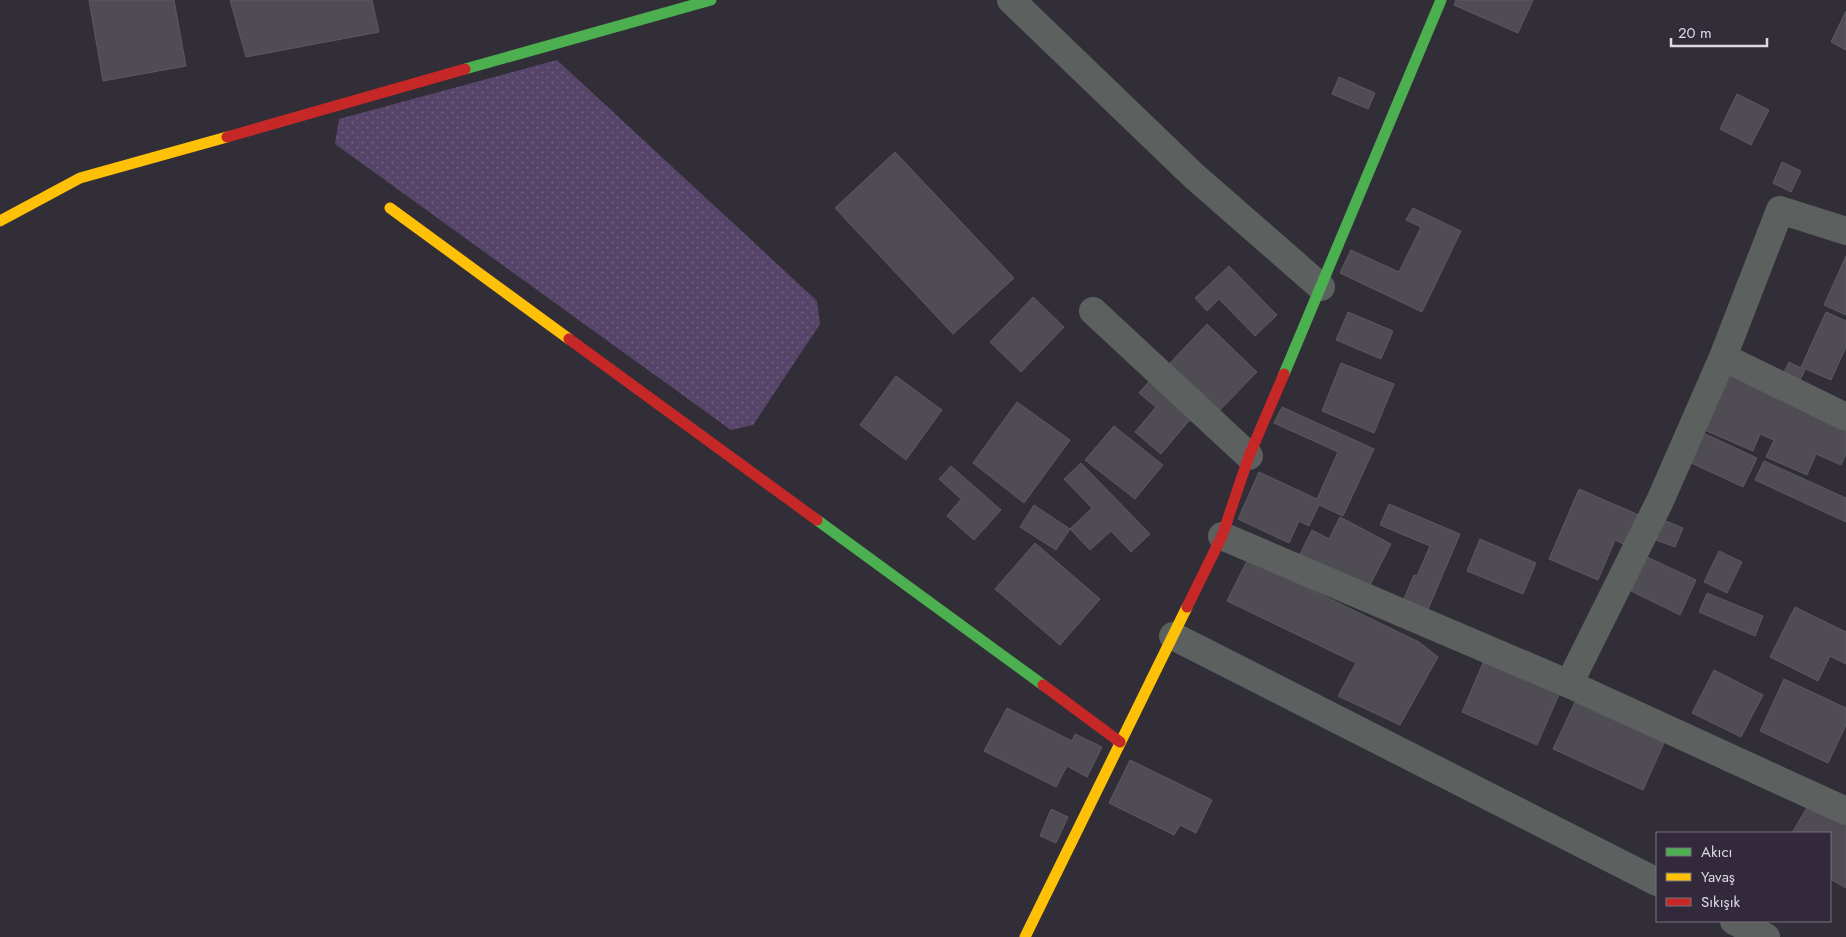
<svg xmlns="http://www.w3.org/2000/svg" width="1846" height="937" viewBox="0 0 1846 937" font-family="Jost,sans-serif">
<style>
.grass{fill:url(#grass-dots)}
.building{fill:#4f4c53;stroke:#5c5960}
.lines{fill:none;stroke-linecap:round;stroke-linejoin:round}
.street{stroke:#5c6160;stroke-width:28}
.fast{stroke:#4caf50;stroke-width:11}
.slow{stroke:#ffc107;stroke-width:11}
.jam{stroke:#c62828;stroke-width:11}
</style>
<defs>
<pattern id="grass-dots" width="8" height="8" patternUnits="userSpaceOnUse" patternTransform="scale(1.25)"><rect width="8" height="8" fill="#564569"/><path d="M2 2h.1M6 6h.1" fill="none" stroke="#6e5f7e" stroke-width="1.8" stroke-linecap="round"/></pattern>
</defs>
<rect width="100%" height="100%" fill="#322e37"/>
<path class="grass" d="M 557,60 L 817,301 L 820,324 L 753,425 L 731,430 L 335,144 L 339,119 Z"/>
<path class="building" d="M 89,0 L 174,0 L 186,66 L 103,81 Z
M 230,0 L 372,0 L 379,32 L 246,57 Z
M 1456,0 L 1533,0 L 1518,33 L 1454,5 Z
M 1846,11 L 1846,50 L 1831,42 Z
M 1339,77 L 1375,93 L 1368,109 L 1332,94 Z
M 1737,94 L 1769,110 L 1751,145 L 1720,129 Z
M 895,152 L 1014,278 L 953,334 L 835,208 Z
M 1782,162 L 1801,171 L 1791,192 L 1773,183 Z
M 1413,208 L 1461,231 L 1422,312 L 1340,273 L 1351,250 L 1399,272 L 1421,227 L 1406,220 Z
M 1846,256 L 1846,315 L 1824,305 Z
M 1229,266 L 1277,315 L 1255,336 L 1219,299 L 1207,311 L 1195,298 Z
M 1033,297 L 1064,327 L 1021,372 L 990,342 Z
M 1348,312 L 1393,331 L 1381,359 L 1336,340 Z
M 1826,312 L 1846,321 L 1846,347 L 1831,380 L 1801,367 Z
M 1207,324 L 1257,372 L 1220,410 L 1170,363 Z
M 1789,362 L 1805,370 L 1798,384 L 1782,376 Z
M 1341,363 L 1394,384 L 1374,433 L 1322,411 Z
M 1728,372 L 1846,425 L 1846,454 L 1841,465 L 1816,454 L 1807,475 L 1766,457 L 1774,440 L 1760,434 L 1753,451 L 1702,429 Z
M 896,376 L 942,410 L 906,460 L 860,425 Z
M 1150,380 L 1193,416 L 1161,454 L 1135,432 L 1156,407 L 1139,393 Z
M 1017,402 L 1070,440 L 1024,503 L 973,463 Z
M 1282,407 L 1374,449 L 1343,516 L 1319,505 L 1309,526 L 1299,521 L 1289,543 L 1238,519 L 1259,472 L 1317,499 L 1338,452 L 1274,423 Z
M 1114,426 L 1163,465 L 1135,499 L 1085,460 Z
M 1701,432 L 1757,458 L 1743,487 L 1687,461 Z
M 1764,461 L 1846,498 L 1846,522 L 1755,480 Z
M 1081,463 L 1150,534 L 1131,552 L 1111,531 L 1090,550 L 1070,529 L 1092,508 L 1064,479 Z
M 951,466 L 1001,510 L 974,540 L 947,516 L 961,499 L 939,479 Z
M 1579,489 L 1639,515 L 1626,545 L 1615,540 L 1598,580 L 1549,559 Z
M 1389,504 L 1460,534 L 1426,614 L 1402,603 L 1414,575 L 1417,576 L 1430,546 L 1380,525 Z
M 1034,505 L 1070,529 L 1056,550 L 1020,527 Z
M 1340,517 L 1391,544 L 1368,589 L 1300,554 L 1312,530 L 1329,539 Z
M 1661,519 L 1683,528 L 1675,547 L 1653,539 Z
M 1480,539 L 1536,563 L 1523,594 L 1467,571 Z
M 1035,543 L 1100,599 L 1060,645 L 995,589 Z
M 1719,551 L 1742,562 L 1727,593 L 1704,582 Z
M 1647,557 L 1696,580 L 1680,615 L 1631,591 Z
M 1248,559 L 1419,642 L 1438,657 L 1400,725 L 1338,696 L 1356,663 L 1227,601 Z
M 1707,593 L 1763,616 L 1755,636 L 1699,612 Z
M 1795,607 L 1846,632 L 1846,664 L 1830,656 L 1818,681 L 1770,657 Z
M 1486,656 L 1561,690 L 1537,745 L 1462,712 Z
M 1714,670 L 1763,695 L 1741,737 L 1692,713 Z
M 1784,679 L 1846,708 L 1846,725 L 1828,763 L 1760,731 Z
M 1575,702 L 1664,743 L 1643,790 L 1553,749 Z
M 1007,708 L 1072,741 L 1075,734 L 1102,747 L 1087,777 L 1067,766 L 1056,787 L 984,751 Z
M 1130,760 L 1212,800 L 1196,833 L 1180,825 L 1174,835 L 1109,803 Z
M 1809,804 L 1846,824 L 1846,888 L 1830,879 L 1830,833 L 1792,833 Z
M 1051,809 L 1068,817 L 1056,843 L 1040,836 Z"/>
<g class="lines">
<path class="street" d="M 1011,0 L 1194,176 L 1321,287
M 1093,311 L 1249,456
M 1723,357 L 1846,417
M 1222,536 L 1569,684 L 1846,811
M 1173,636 L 1657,882
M 1569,684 L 1660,501 L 1723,357 L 1780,210 L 1846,231
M 1734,921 L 1766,937"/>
<path class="fast" d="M 465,69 L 711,0
M 1284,374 L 1441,0
M 817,520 L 1043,685"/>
<path class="slow" d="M 390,208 L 569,339
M 0,221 L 80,178 L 227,137
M 1025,937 L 1187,607"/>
<path class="jam" d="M 227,137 L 465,69
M 569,339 L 817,520
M 1187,607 L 1222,536 L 1249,456 L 1284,374
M 1043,685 L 1120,742"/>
</g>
<rect x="1656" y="832" width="175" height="90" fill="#322a3b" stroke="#77707f"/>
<rect x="1666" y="848" width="25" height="8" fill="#4caf50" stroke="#77707f"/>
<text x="1701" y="857" font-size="15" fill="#ded9e4">Akıcı</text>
<rect x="1666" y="873" width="25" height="8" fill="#ffc107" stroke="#77707f"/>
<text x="1701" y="882" font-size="15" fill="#ded9e4">Yavaş</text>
<rect x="1666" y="898" width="25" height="8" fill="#c62828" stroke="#77707f"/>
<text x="1701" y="907" font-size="15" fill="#ded9e4">Sıkışık</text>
<path d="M1671 38v8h96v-8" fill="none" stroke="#ded9e4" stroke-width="2.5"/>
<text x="1678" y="38" font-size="15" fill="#ded9e4" stroke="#322a3b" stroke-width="4" paint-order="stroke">20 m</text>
</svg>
